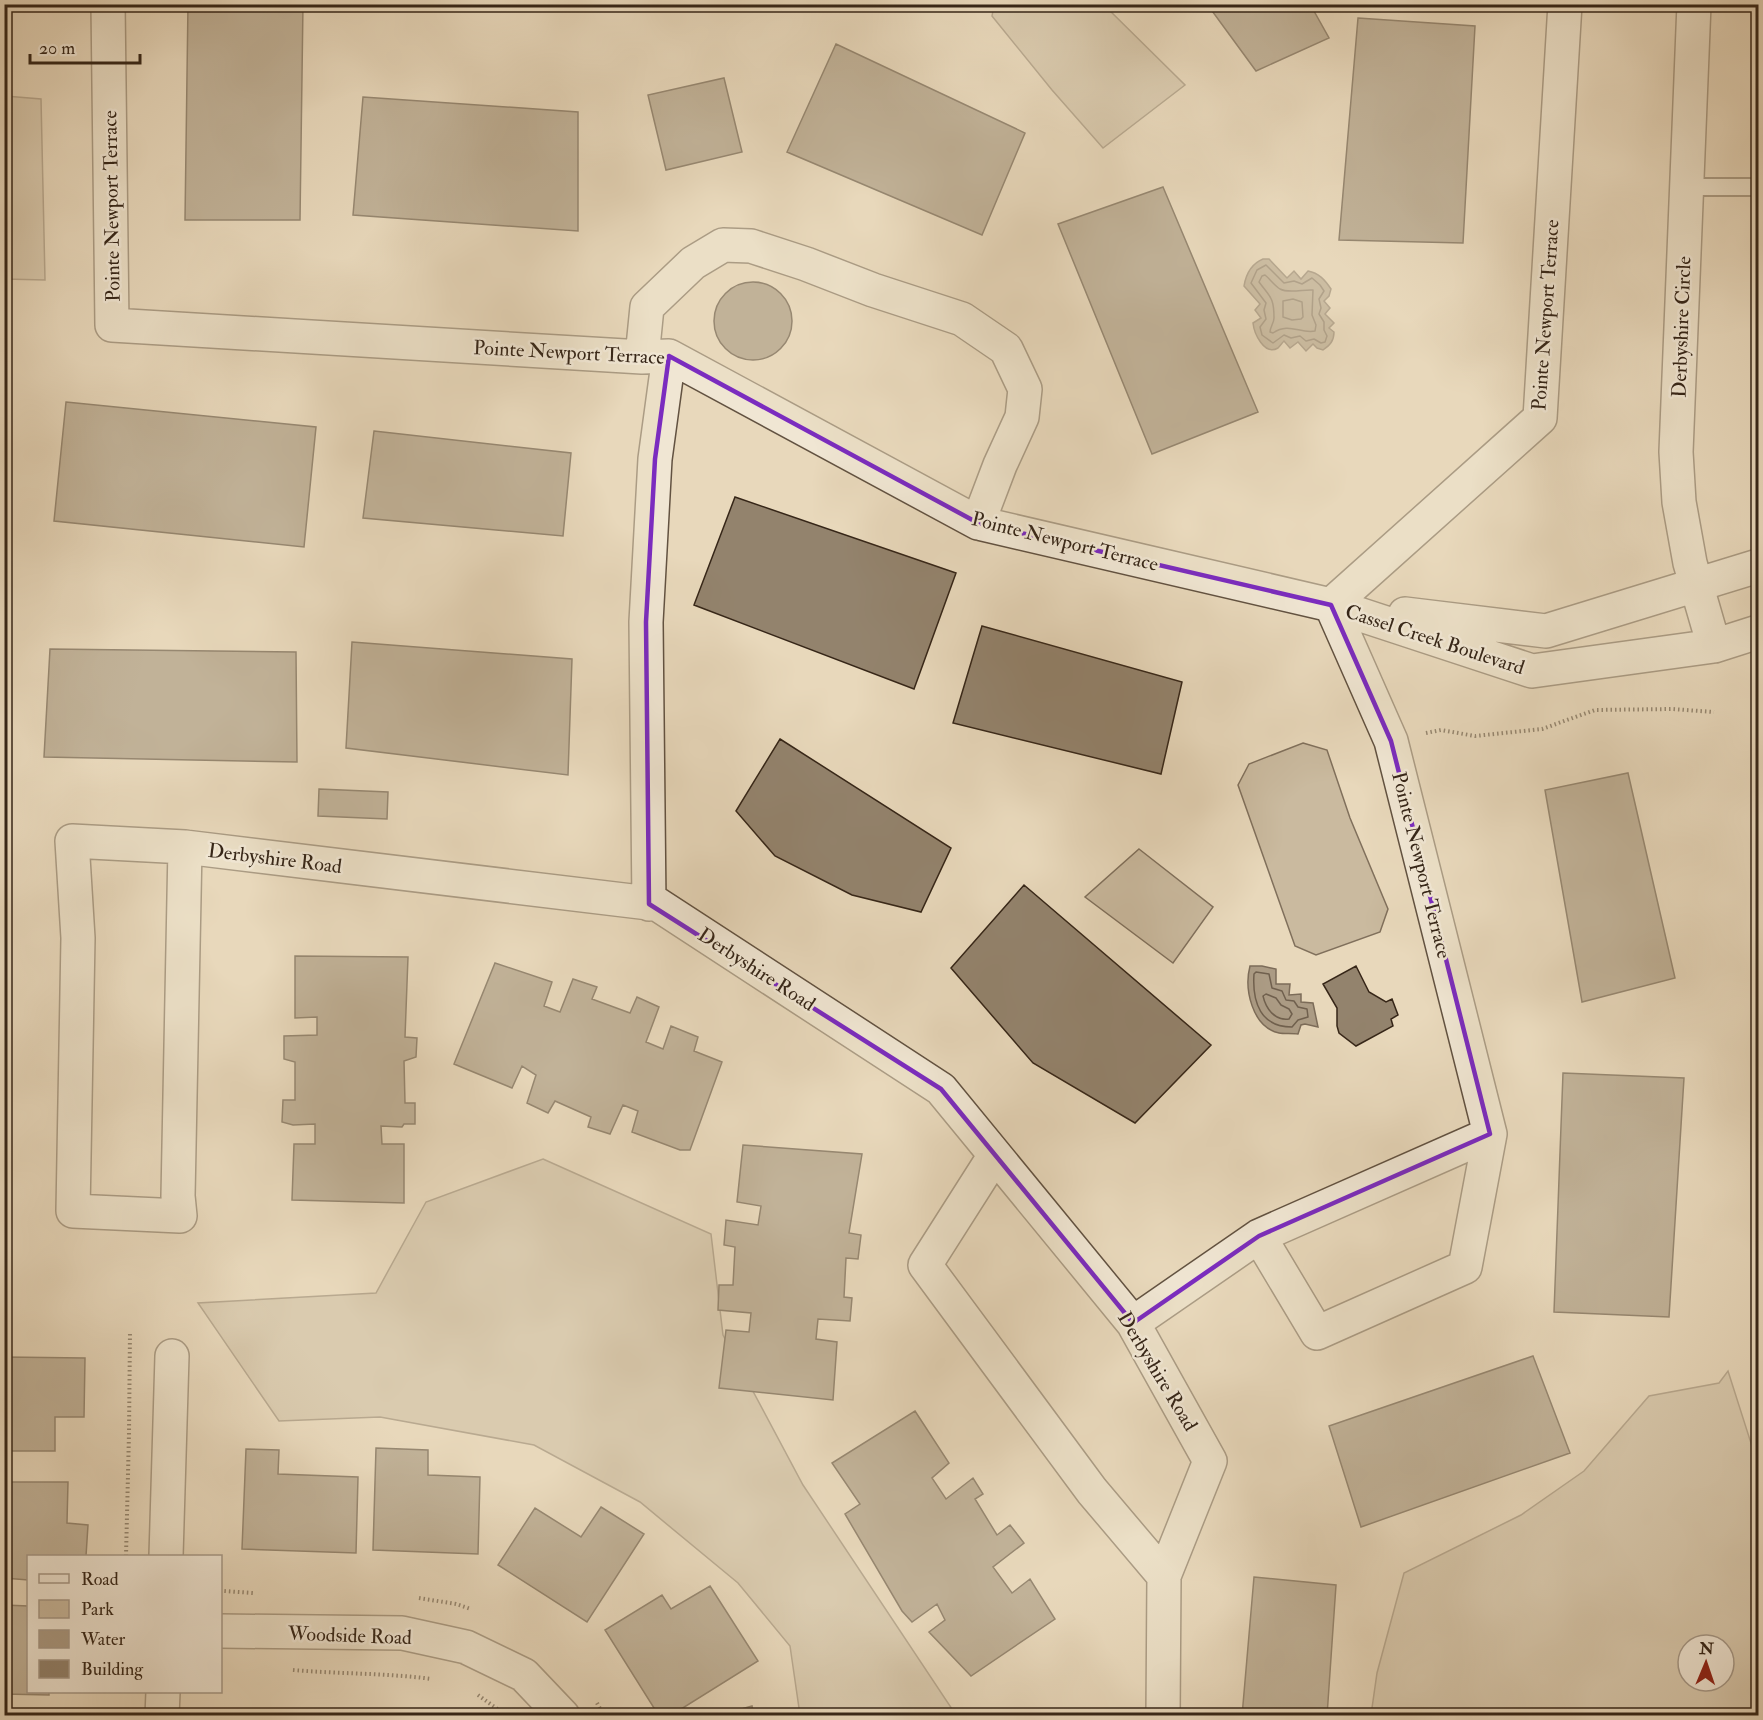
<svg xmlns="http://www.w3.org/2000/svg" width="1763" height="1720" viewBox="0 0 1763 1720" font-family="'IM FELL Double Pica',serif">
<style>
.green{fill:#caba9f;stroke:#80705c;stroke-width:1.5;fill-rule:evenodd}
.water{fill:#ab9b84;stroke:#7c6c59;stroke-width:1.5}
.lines{fill:none;stroke-linecap:round;stroke-linejoin:round}
.shore{stroke:#70604e;stroke-width:1.5}
.building{fill:#93836d;stroke:#362618;stroke-width:1.5}
.service-casing{stroke:#625241;stroke-width:20}
.minor-casing{stroke:#625241;stroke-width:36}
.path{stroke:#362618;stroke-width:4;stroke-dasharray:1.5 3;stroke-linecap:butt}
.service{stroke:#f0e6d3;stroke-width:16}
.minor{stroke:#f0e6d3;stroke-width:33}
.marked{fill:none;stroke:#7b2cbf;stroke-width:4.5;stroke-linejoin:round}
.labels{text-anchor:middle;stroke-width:5;stroke-linejoin:round;paint-order:stroke}
.street-label{font-size:20px;fill:#362618;stroke:#f0e6d3}
</style>
<rect width="100%" height="100%" fill="#e8d8bb"/>
<filter id="stains"><feTurbulence type="fractalNoise" baseFrequency=".00333" numOctaves="4"/><feColorMatrix values="0 0 0 0 .2 0 0 0 0 .09 0 0 0 0 .02 0 0 0 .5 -.17"/></filter>
<radialGradient id="worn" r=".72"><stop offset=".6" stop-color="#630" stop-opacity="0"/><stop offset="1" stop-color="#630" stop-opacity=".3"/></radialGradient>
<path class="green" d="M 994,5 L 1104,5 L 1185,85 L 1103,148 L 1052,90 L 992,16 Z
M 5,96 L 41,99 L 45,280 L 5,279 Z
M 1303,743 L 1327,750 L 1350,818 L 1388,909 L 1380,932 L 1316,955 L 1295,946 L 1238,785 L 1249,764 Z
M 1139,849 L 1213,907 L 1173,963 L 1085,897 Z
M 543,1159 L 711,1234 L 723,1335 L 803,1485 L 956,1715 L 800,1715 L 790,1646 L 738,1583 L 640,1502 L 534,1445 L 380,1417 L 279,1421 L 198,1303 L 376,1293 L 426,1202 Z
M 1728,1371 L 1758,1465 L 1758,1518 L 1753,1585 L 1758,1595 L 1758,1715 L 1371,1715 L 1377,1673 L 1404,1573 L 1521,1515 L 1584,1471 L 1649,1396 L 1719,1383 ZM 1688,1645 L 1724,1645 L 1724,1681 L 1688,1681 Z"/>
<path class="water" d="M 1263,259 L 1269,259 L 1287,278 L 1294,271 L 1301,279 L 1308,271 C 1319,273 1325,280 1331,289 L 1329,296 L 1324,301 L 1330,308 L 1325,314 L 1334,323 L 1329,328 L 1334,332 C 1334,341 1330,345 1323,350 L 1317,348 L 1313,344 L 1306,351 L 1298,342 L 1290,348 L 1284,341 C 1283,342 1279,347 1278,348 C 1264,356 1254,333 1253,323 L 1261,318 L 1255,310 L 1260,304 L 1244,286 C 1246,274 1251,264 1263,259 Z
M 1250,966 L 1262,966 L 1276,969 L 1276,984 L 1290,984 L 1289,995 L 1301,994 L 1301,1002 L 1313,1003 L 1318,1027 L 1305,1024 L 1301,1025 L 1298,1034 C 1292,1033 1284,1034 1279,1033 C 1252,1027 1244,989 1250,966 Z"/>
<g class="lines">
<path class="shore" d="M 1266,265 L 1284,283 L 1294,281 L 1302,284 L 1312,278 L 1320,285 L 1324,291 L 1319,299 L 1321,308 L 1319,314 L 1324,322 L 1324,330 L 1327,336 L 1325,342 L 1321,343 L 1314,339 L 1306,341 L 1300,336 L 1291,338 L 1284,335 L 1273,343 L 1262,335 L 1260,327 L 1266,319 L 1264,310 L 1266,303 L 1251,283 L 1257,270 Z
M 1265,275 C 1270,279 1274,285 1280,289 C 1289,294 1304,289 1313,290 L 1312,315 L 1316,325 L 1315,331 C 1300,334 1289,322 1273,333 L 1270,332 C 1270,327 1274,323 1274,318 C 1274,297 1270,297 1259,282 L 1262,276 Z
M 1293,299 L 1302,302 L 1303,317 L 1301,319 L 1292,320 L 1283,317 L 1283,301 Z
M 1256,972 L 1269,974 L 1272,988 L 1282,991 L 1286,1000 L 1294,1001 L 1298,1007 L 1307,1009 L 1308,1017 L 1298,1020 L 1292,1027 C 1261,1027 1252,1003 1254,974 Z
M 1266,994 L 1276,998 L 1281,1005 L 1289,1009 L 1292,1014 L 1289,1019 C 1275,1021 1266,1009 1263,996 Z"/>
</g>
<path class="building" d="M 188,4 L 303,4 L 300,220 L 185,220 Z
M 1207,4 L 1310,4 L 1329,38 L 1256,71 Z
M 1358,18 L 1475,26 L 1463,243 L 1339,240 Z
M 836,44 L 1025,133 L 982,235 L 787,152 Z
M 724,78 L 742,152 L 666,170 L 648,95 Z
M 363,97 L 578,112 L 578,231 L 353,215 Z
M 1163,187 L 1258,412 L 1152,454 L 1058,224 Z
M714 321a39 39 0 1 1 78 0a39 39 0 1 1-78 0Z
M 66,402 L 316,427 L 304,547 L 54,521 Z
M 374,431 L 571,453 L 563,536 L 363,518 Z
M 735,497 L 956,573 L 914,689 L 694,605 Z
M 982,626 L 1182,682 L 1161,774 L 953,723 Z
M 352,642 L 572,659 L 568,775 L 346,748 Z
M 50,649 L 296,652 L 297,762 L 44,757 Z
M 780,739 L 951,848 L 921,912 L 852,895 L 775,856 L 736,811 Z
M 1628,773 L 1675,978 L 1582,1002 L 1545,790 Z
M 319,789 L 388,792 L 387,819 L 318,816 Z
M 1024,885 L 1211,1045 L 1135,1123 L 1033,1063 L 951,968 Z
M 295,956 L 408,957 L 405,1037 L 417,1038 L 416,1057 L 404,1061 L 405,1103 L 415,1103 L 415,1124 L 404,1124 L 402,1127 L 381,1126 L 382,1144 L 404,1144 L 404,1203 L 292,1200 L 294,1144 L 315,1144 L 315,1124 L 293,1125 L 282,1122 L 283,1100 L 295,1100 L 295,1062 L 284,1059 L 284,1036 L 317,1035 L 317,1017 L 295,1018 Z
M 495,963 L 552,982 L 544,1006 L 560,1012 L 573,979 L 597,987 L 592,999 L 630,1013 L 637,997 L 659,1007 L 646,1042 L 663,1049 L 671,1026 L 698,1037 L 694,1051 L 722,1062 L 690,1150 L 680,1150 L 632,1132 L 638,1111 L 623,1105 L 610,1134 L 588,1127 L 591,1117 L 555,1101 L 548,1113 L 527,1103 L 536,1075 L 522,1066 L 512,1088 L 454,1064 Z
M 1356,966 L 1369,992 L 1386,1002 L 1392,999 L 1398,1015 L 1391,1019 L 1393,1026 L 1356,1046 L 1339,1033 L 1337,1026 L 1337,1008 L 1323,984 Z
M 1563,1073 L 1684,1078 L 1669,1317 L 1554,1312 Z
M 743,1145 L 862,1154 L 849,1233 L 861,1235 L 858,1259 L 846,1258 L 844,1297 L 852,1298 L 850,1321 L 818,1319 L 816,1339 L 837,1342 L 833,1400 L 719,1388 L 726,1330 L 749,1332 L 751,1313 L 718,1310 L 719,1285 L 733,1285 L 735,1247 L 724,1245 L 726,1220 L 758,1225 L 761,1206 L 737,1202 Z
M 1533,1356 L 1570,1453 L 1361,1527 L 1329,1426 Z
M 4,1357 L 85,1358 L 84,1417 L 55,1417 L 55,1451 L 4,1451 Z
M 915,1411 L 949,1463 L 932,1478 L 946,1499 L 973,1478 L 983,1494 L 975,1499 L 997,1535 L 1010,1525 L 1024,1543 L 993,1567 L 1012,1593 L 1030,1579 L 1055,1619 L 971,1676 L 929,1632 L 945,1620 L 937,1604 L 912,1622 L 902,1611 L 845,1514 L 860,1504 L 832,1463 Z
M 376,1448 L 428,1450 L 428,1475 L 480,1477 L 478,1554 L 373,1550 Z
M 246,1449 L 279,1450 L 278,1474 L 358,1477 L 356,1553 L 242,1549 Z
M 7,1482 L 68,1482 L 67,1523 L 88,1525 L 86,1556 L 28,1556 L 28,1580 L 4,1578 Z
M 601,1507 L 644,1534 L 587,1622 L 498,1565 L 535,1508 L 581,1537 Z
M 1254,1577 L 1336,1585 L 1327,1716 L 1242,1716 Z
M 710,1586 L 758,1661 L 670,1716 L 659,1716 L 605,1630 L 662,1595 L 671,1609 Z
M 4,1605 L 28,1606 L 28,1692 L 49,1692 L 49,1695 L 4,1694 Z
M 752,1706 L 754,1716 L 717,1716 Z"/>
<g class="lines">
<g class="service-casing">
<path id="service" d="M 1687,187 L 1758,187"/>
</g>
<g class="minor-casing">
<path id="minor" d="M 108,4 L 112,325 L 642,357 L 669,356 L 978,523 L 1331,605 L 1532,671 L 1714,646 L 1758,632
M 1694,4 L 1676,452 L 1679,502 L 1690,563 L 1714,646
M 642,357 L 647,307 L 693,263 L 723,245 L 751,246 L 806,264 L 873,290 L 962,319 L 1006,349 L 1025,389 L 1022,417 L 1000,465 L 978,523
M 1331,605 L 1540,418 L 1565,4
M 1405,614 L 1546,631 L 1758,566
M 185,847 L 72,841 L 78,938 L 73,1211 L 180,1216 L 178,1196 L 185,847 L 657,904 L 941,1089 L 1133,1323 L 1210,1461 L 1164,1576 L 1163,1716
M 649,904 L 646,622 L 655,459 L 669,356
M 995,1155 L 925,1265 L 1092,1491 L 1164,1576
M 1259,1236 L 1317,1333 L 1465,1267 L 1490,1134
M 1133,1323 L 1259,1236 L 1490,1134 L 1391,741 L 1331,605
M 166,1556 L 172,1356
M 220,1631 L 402,1633 L 466,1647 L 524,1675 L 563,1716
M 162,1716 L 163,1692"/>
</g>
<path class="path" d="M 1426,733 L 1441,730 L 1475,736 L 1542,729 L 1595,710 L 1672,709 L 1714,712
M 126,1556 L 129,1433 L 130,1331
M 220,1590 L 224,1591 L 253,1593
M 419,1598 L 456,1604 L 471,1609
M 293,1670 C 340,1674 386,1673 432,1679
M 478,1695 L 507,1716
M 597,1703 L 604,1716"/>
<use href="#service" class="service"/>
<use href="#minor" class="minor"/>
</g>
<path d="M0 0H1763V1720H0ZM 669,356 L 978,523 L 1331,605 L 1391,741 L 1490,1134 L 1259,1236 L 1133,1323 L 941,1089 L 649,904 L 646,622 L 655,459 Z" fill="#e8d8bb" fill-opacity=".55" fill-rule="evenodd"/>
<path class="marked" d="M 669,356 L 978,523 L 1331,605 L 1391,741 L 1490,1134 L 1259,1236 L 1133,1323 L 941,1089 L 649,904 L 646,622 L 655,459 Z"/>
<g class="labels">
<g class="street-label">
<text transform="translate(111 206) rotate(-91)" y="7">Pointe Newport Terrace</text>
<text transform="translate(1545 315) rotate(-86)" y="7">Pointe Newport Terrace</text>
<text transform="translate(1681 327) rotate(-88)" y="7">Derbyshire Circle</text>
<text transform="translate(569 352) rotate(3)" y="7">Pointe Newport Terrace</text>
<text transform="translate(1065 541) rotate(14)" y="7">Pointe Newport Terrace</text>
<text transform="translate(1435 639) rotate(18)" y="7">Cassel Creek Boulevard</text>
<text transform="translate(275 858) rotate(7)" y="7">Derbyshire Road</text>
<text transform="translate(1422 865) rotate(76)" y="7">Pointe Newport Terrace</text>
<text transform="translate(757 969) rotate(33)" y="7">Derbyshire Road</text>
<text transform="translate(1158 1371) rotate(59)" y="7">Derbyshire Road</text>
<text transform="translate(350 1635) rotate(2)" y="7">Woodside Road</text>
</g>
</g>
<rect width="1763" height="1720" fill="none" stroke="#e8d8bb" stroke-width="24"/>
<rect x="6" y="6" width="1751" height="1708" fill="none" stroke="#362618" stroke-width="3"/>
<rect x="12" y="12" width="1739" height="1696" fill="none" stroke="#362618" stroke-width="1.5"/>
<rect x="27" y="1555" width="195" height="138" fill="#f0e6d3" stroke="#a69988" stroke-width="1.5"/>
<rect x="39" y="1574" width="30" height="9" fill="#f0e6d3" stroke="#a69988" stroke-width="1.5"/>
<text x="81" y="1585" font-size="18" fill="#362618">Road</text>
<rect x="39" y="1600" width="30" height="18" fill="#caba9f" stroke="#a69988" stroke-width="1.5"/>
<text x="81" y="1615" font-size="18" fill="#362618">Park</text>
<rect x="39" y="1630" width="30" height="18" fill="#ab9b84" stroke="#a69988" stroke-width="1.5"/>
<text x="81" y="1645" font-size="18" fill="#362618">Water</text>
<rect x="39" y="1660" width="30" height="18" fill="#93836d" stroke="#a69988" stroke-width="1.5"/>
<text x="81" y="1675" font-size="18" fill="#362618">Building</text>
<g transform="translate(1706 1663) rotate(2)"><circle r="28" fill="#f0e6d3" stroke="#a69988" stroke-width="1.5"/>
<path d="M0-4.5L10 22L0 15L-10 22Z" fill="#8f2418"/>
<text y="-9" font-size="16" font-weight="bold" text-anchor="middle" fill="#362618">N</text>
</g>
<path d="M30 54v9h110v-9" fill="none" stroke="#362618" stroke-width="3"/>
<text x="39" y="54" font-size="18" fill="#362618" stroke="#f0e6d3" stroke-width="4.5" paint-order="stroke">20 m</text>
<rect width="100%" height="100%" filter="url(#stains)"/>
<rect width="100%" height="100%" fill="url(#worn)"/>
</svg>
